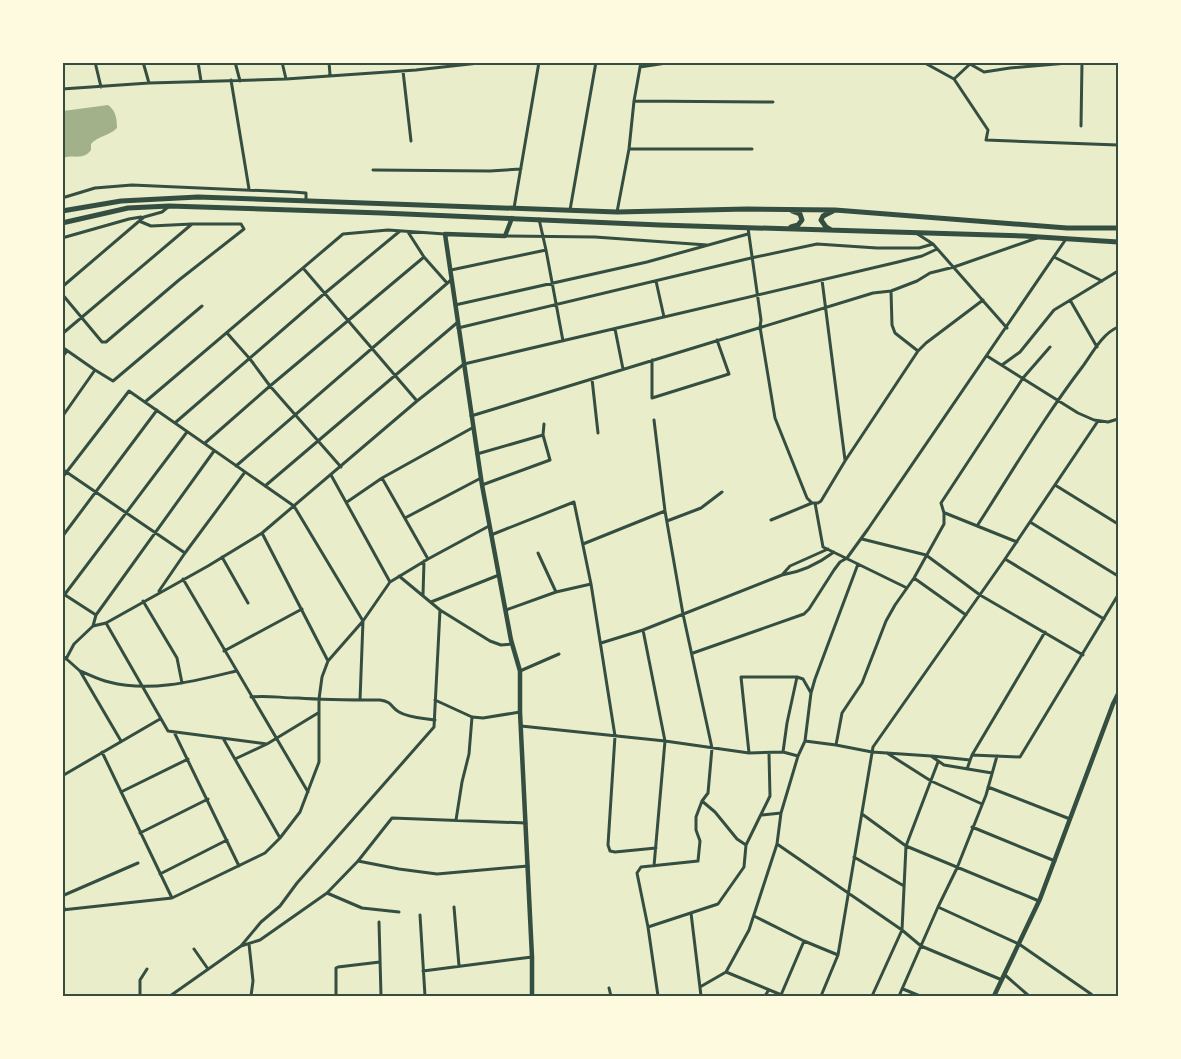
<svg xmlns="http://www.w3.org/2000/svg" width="1181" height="1059" viewBox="0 0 1181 1059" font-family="Signika,sans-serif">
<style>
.water{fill:#a3b18a}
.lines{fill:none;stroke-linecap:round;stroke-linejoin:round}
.minor{stroke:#344e41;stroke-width:3}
.tertiary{stroke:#344e41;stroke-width:4.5}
.primary{stroke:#344e41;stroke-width:5}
.neatline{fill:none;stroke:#344e41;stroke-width:2}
</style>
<rect width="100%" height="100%" fill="#e9edc9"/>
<path class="water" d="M 108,105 C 116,111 117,119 117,128 C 109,136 98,136 91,144 L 91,150 C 83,161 74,154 63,158 L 63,111 Z"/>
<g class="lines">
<path class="minor" d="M 95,62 L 101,87
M 143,62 L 149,83
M 198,62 L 201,81
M 235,62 L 240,81
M 282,62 L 286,79
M 329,62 L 330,75
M 923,62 L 954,79 L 988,130 L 986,140 L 1118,145
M 969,62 L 970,64 L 984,72 L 1010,68 L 1079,62
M 640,67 L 673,62
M 403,71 L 411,141
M 954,79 L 970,64
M 231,80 L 249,189
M 62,89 L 149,83 L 286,79 L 416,70 L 488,62
M 634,101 L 773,102
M 1081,126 L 1082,62
M 629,149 L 752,149
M 373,170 L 490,171 L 521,169
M 62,198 L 95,188 L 132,185 L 293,192 L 306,193 L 306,201
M 514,208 L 539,62
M 570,210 L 596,62
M 617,212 L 629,149 L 634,101 L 641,62
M 539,219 L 546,250 L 563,341
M 748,228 L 761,320 L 760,327 L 775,418 L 807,498 L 812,503
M 408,232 L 424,257 L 447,283
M 916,233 L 933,244 L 1007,328
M 505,236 L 595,237 L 707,245
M 62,238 L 129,219 L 141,217
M 1054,257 L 1102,281
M 303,268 L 417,401
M 451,270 L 546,250
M 822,280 L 845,460
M 656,281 L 664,317
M 62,287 L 144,217 L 162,212 L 168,207
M 891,291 L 892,325 L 895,333 L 918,351
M 62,294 L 102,342 L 106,342 L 179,280 L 244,229 L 241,224 L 192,224 L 151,226 L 139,221
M 1070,300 L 1097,347
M 455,305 L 647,262 L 748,234
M 458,328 L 751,258 L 817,244 L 877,248 L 919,248 L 933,244
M 615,329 L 623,369
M 227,333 L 250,359 L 270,386 L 341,467
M 62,334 L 192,224
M 62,347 L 95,370 L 113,381 L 202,306
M 987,356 L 1078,413 L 1094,420 L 1108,422 L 1118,419
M 62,357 L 67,351
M 652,360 L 652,398 L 729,374 L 717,340
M 1002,365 L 1020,352 L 1054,310 L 1118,271
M 592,379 L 598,433
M 145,402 L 343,234 L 388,230 L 445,234
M 471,416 L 873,293 L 891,291 L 917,281 L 930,273 L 954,267 L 1037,238
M 62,417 L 95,370
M 654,420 L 665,511 L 683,614 L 712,748 L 708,793 L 702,801 L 696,817 L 696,830 L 700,841 L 698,861 L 641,867 L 637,873 L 648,927 L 658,996
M 176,422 L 325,293 L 400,231
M 205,443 L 270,386 L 424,257
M 477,454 L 543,435
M 236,466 L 451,280
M 62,469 L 185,553
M 331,475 L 390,582
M 62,478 L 129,391 L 294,506 L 363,621 L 360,700
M 382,478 L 428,559
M 482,485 L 550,460 L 543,435 L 544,424
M 1055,485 L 1118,524
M 265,486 L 458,322
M 347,502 L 382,478 L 472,428
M 815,503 L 823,547 L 907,588
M 945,513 L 1017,542
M 405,518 L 481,478
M 771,520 L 812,503 L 818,503 L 821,501 L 845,461 L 918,351 L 926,343 L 983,300
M 667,521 L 701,508 L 722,492
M 1030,522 L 1118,576
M 977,526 C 1012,472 1044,417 1083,366 C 1093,352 1102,334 1118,327
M 262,533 L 328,661
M 491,535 L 574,502 L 591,584 L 615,736 L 608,845 L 610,851 L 615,852 L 656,848
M 62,537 L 157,410
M 862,539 L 926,555 L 980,595 L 1083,655
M 583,544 L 665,511
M 538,553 L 556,592
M 222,557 L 248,603
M 1005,559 L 1104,619
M 782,575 L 790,566 L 828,549
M 399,576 L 440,610 L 490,641 L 501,645 L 512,644
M 914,578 L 966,615
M 183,579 L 308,792
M 159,591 L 185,553 L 245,472
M 62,593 L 96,615
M 423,595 L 424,561
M 62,598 L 187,432
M 143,601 L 177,658 L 182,683
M 431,602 L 499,575
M 506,610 L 556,592 L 591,584
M 106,623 L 168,731 L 267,744
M 93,626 L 96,615 L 214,451
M 643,630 L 665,741 L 654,866
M 601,643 L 643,630 L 782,575 C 801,572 818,564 834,552
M 224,651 L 302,609
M 693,653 L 804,614 L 809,609 L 834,570 L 840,562 L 847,558 L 868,529 L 1066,239
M 62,655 L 80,671 L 121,741
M 66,659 L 74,644 L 93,626 L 106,623 L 208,566 L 262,533 L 417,401 L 464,364 L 898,262 L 922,256 L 937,249
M 80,671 C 90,675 99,680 109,682 C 151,693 195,681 236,671
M 520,671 L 559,654
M 251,697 C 267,695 281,698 298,698 C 325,700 353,700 380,700 C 393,702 390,707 399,712 C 409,718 423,718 435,720
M 435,700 L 472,717 L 483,718 L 520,712
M 521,726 L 665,741 L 749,753 L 783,752 L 798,756
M 175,734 L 239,866
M 224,740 L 280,838
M 805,741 L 836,745 L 872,752 L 931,756 L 944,765 L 992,773
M 836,745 L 842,713 L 862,683 L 886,621 L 895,605 L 914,578 L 944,524 L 944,513 L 941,503 L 1023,378 L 1050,347
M 102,752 L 172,898
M 783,752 L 787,723 L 797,677
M 749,753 L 741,677 L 797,677 L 803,679 L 811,693
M 887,753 L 931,781 L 982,804
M 972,755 L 1020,757 L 1118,595
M 932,756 L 970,760
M 235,759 L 267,744 L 318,713
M 967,769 L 972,755 L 1045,632
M 62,776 L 160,719
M 988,787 L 1070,819
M 121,792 L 188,759
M 702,801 L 715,812 L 737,839 L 746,845
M 862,814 L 906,846 L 1039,901
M 762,815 L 781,813
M 456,820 L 462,782 L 469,754 L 472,717
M 972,827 L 1055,861
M 140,833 L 208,799
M 777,844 L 902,930 L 921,946 L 1002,980
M 854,857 L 904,886
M 358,861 L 399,869 L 437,874 L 528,866
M 160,874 L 227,840
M 327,893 L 362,908 L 399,912
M 62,896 L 138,863
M 62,903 L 65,910
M 454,907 L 459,966
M 938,907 L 1019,944 L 1091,994 L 1093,996
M 62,910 L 172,898 L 265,853 L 280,838 L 300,812 L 319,762 L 319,699 L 322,677 L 328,661 L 363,621 L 390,582 L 428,559 L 489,526
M 691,913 L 701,996
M 420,915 L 425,996
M 754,916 L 804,941 L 838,955
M 379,922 L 381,996
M 648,927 L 718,904 L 744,867 L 746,845 L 770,796 L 769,754
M 249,944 L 253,981 L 251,996
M 241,946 L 261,922 L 280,906 L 297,883 L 434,727 L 440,610
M 194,949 L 208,969
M 423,971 L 532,957
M 726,972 L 784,996
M 1005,975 L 1029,996
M 700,987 L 726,972 L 749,930 L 777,844 L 781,813 L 798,756 L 805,741 L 811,693 L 815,679 L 858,564
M 609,988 L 611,996
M 903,989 L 920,996
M 781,995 L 804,941
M 140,996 L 140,980 L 147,969
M 170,996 L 241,946 L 260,940 L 327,893 L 358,861 L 392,818 L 526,823
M 336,996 L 336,968 L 338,967 L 380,962
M 765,996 L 768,991
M 821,996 L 838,955 L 873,747 L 1005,559 L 1098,421
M 872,996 L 902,930 L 906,846 L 938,762
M 899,996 L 938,907 L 957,868 L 986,795 L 997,756"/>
<path class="tertiary" d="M 512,218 L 505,236 L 445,234 L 482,485 L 511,640 L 520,671 L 520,712 L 532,957 L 532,996
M 994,996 L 1040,899 L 1113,704 L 1118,694"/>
<path class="primary" d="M 62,211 L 121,201 L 198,197 L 617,212 L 747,209 L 835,210 L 1067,228 L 1118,228
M 62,223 L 128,208 L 169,206 L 382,213 L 660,225 L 1024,236 L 1118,242
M 791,227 L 798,225 L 802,220 L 800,214 L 792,211
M 831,230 L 826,227 L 821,220 L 823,216 L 833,211"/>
</g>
<rect width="1181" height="1059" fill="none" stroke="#fefae0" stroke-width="128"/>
<rect x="64" y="64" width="1053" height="931" class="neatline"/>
</svg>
